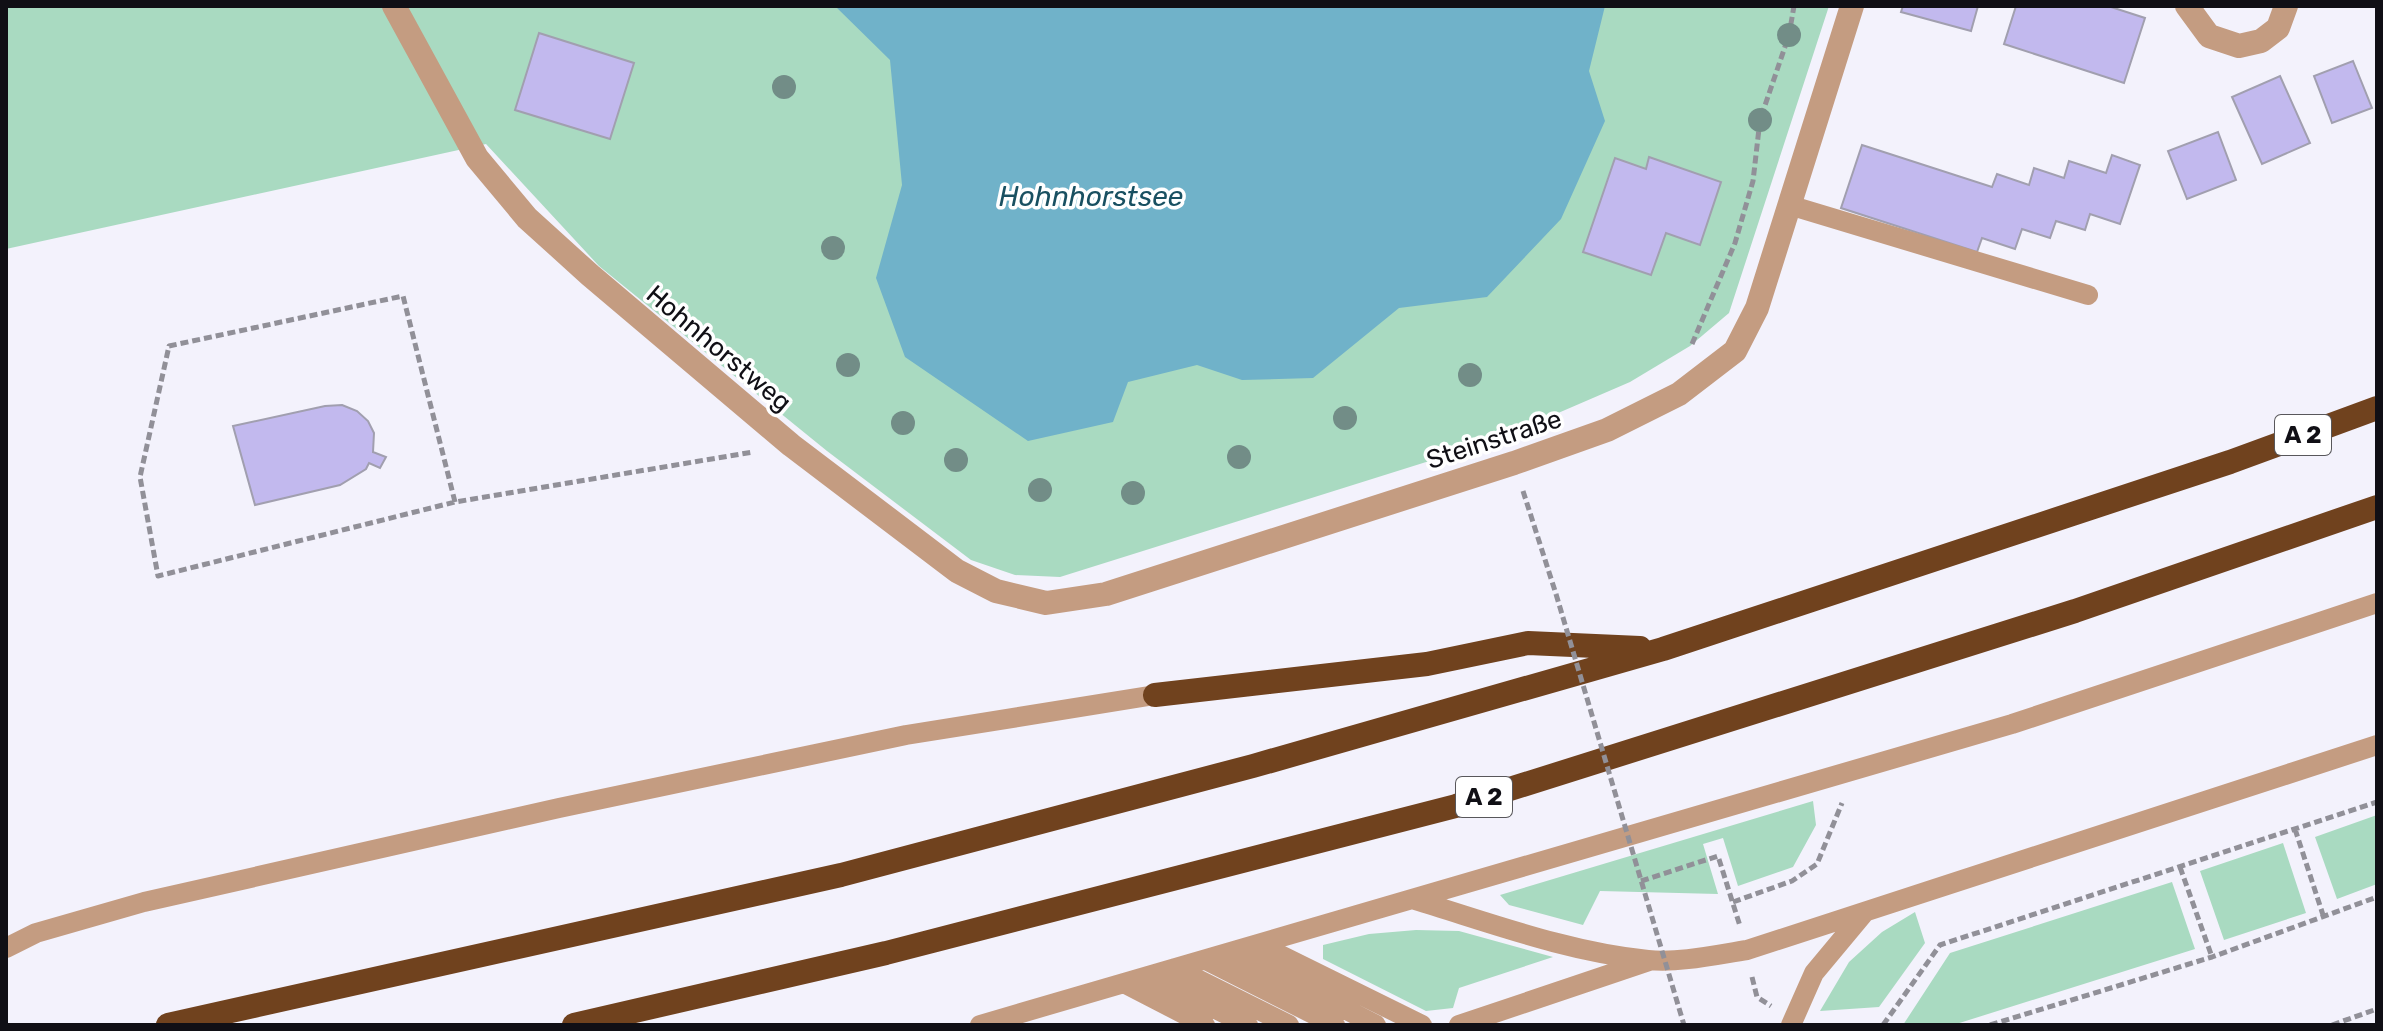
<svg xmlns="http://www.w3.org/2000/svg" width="2383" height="1031" viewBox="0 0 2383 1031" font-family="Rubik,sans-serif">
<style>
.green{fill:#a9dac1}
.water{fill:#70b2c9}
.building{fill:#c2b9ee;stroke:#a19faf;stroke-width:2}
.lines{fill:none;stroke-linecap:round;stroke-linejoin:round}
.path{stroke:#919098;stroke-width:5;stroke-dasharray:8 4;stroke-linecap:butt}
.lane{stroke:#c49c81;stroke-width:20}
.street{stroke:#c49c81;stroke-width:24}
.highway{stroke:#70421e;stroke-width:24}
.path-bridge{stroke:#919098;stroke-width:5;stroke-dasharray:8 4;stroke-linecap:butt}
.tree{fill:#728d87}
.labels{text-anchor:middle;stroke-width:7;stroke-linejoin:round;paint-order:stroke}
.shield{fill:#fff;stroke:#58575b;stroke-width:2}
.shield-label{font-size:24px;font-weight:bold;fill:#100f15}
.street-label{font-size:26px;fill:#100f15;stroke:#fff}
.water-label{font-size:28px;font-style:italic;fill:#195061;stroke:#fff}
</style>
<rect width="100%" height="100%" fill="#f3f2fc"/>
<path class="green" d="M 6,6 L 1829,6 L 1729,313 L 1690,346 L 1630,382 L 1493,441 L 1060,577 L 1015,575 L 971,560 L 827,451 L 599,266 L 486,144 L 6,249 Z
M 1813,801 L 1816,825 L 1793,867 L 1738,886 L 1723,838 L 1703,844 L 1718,894 L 1600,891 L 1583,925 L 1509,905 L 1500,895 Z
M 2377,815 L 2377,884 L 2337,899 L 2315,837 Z
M 2283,843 L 2306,913 L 2224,940 L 2200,871 Z
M 2172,882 L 2195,949 L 1953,1025 L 1903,1025 L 1950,953 Z
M 1915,912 L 1925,943 L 1879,1007 L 1820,1011 L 1849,962 L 1882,932 Z
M 1416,930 L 1459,931 L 1553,957 L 1459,988 L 1453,1008 L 1426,1011 L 1323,959 L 1323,945 L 1369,934 Z"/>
<path class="water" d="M 835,6 L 1605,6 L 1589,71 L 1605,121 L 1561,219 L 1487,297 L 1399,308 L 1313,378 L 1242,380 L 1197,365 L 1128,382 L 1113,422 L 1028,441 L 905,357 L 876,278 L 902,185 L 890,60 Z"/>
<path class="building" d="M 1903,6 L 1978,6 L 1971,31 L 1901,12 Z
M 2016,6 L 2108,6 L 2145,18 L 2124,83 L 2004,44 Z
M 539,33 L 634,63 L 610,139 L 515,110 Z
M 2353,61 L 2372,108 L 2332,123 L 2314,76 Z
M 2280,76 L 2310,143 L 2262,164 L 2232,97 Z
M 2218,132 L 2236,180 L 2187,199 L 2168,151 Z
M 1862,145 L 1992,187 L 1997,174 L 2029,185 L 2034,168 L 2064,178 L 2069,161 L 2106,173 L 2112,155 L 2140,165 L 2120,224 L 2090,214 L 2085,230 L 2056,221 L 2050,238 L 2022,229 L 2015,249 L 1982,238 L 1977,252 L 1841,208 Z
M 1649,157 L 1721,182 L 1700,245 L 1666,233 L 1651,275 L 1583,252 L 1615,158 L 1646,169 Z
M 342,405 L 357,411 L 368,421 L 374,433 L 373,452 L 386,457 L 380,468 L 369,463 L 366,469 L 340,485 L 255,505 L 233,426 L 325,406 Z"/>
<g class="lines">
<path class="path" d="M 1692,344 L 1735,243 L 1753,181 L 1760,120 L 1789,35 L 1794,6
M 1523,491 L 1556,594
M 455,502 L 403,296 L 169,346 L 140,477 L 158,576 L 455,502 L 753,452
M 2295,829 L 2324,918
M 2180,867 L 2212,957
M 1641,881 L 1718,856 L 1740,926
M 1733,902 L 1792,881 L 1817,864 L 1842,803
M 1752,977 L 1757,997 L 1771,1006
M 1883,1025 L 1940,945 L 2377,802
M 1990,1025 L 2212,957 L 2377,897
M 2332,1025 L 2377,1009"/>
<path class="lane" d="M 1789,205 L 2088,295
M 1415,900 C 1491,923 1568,952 1648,960 C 1680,963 1715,955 1747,950 L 2377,745
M 1260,945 L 1422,1025
M 6,948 L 36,933 L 144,902 L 559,808 L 906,735 L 1155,695
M 1233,952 L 1376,1025
M 1206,960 L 1335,1025
M 1175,968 L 1289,1025
M 1149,976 L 1248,1025
M 1124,983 L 1205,1025
M 980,1025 L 2012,724 L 2377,603
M 1459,1025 L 1649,961
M 1791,1025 L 1814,973 L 1864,913"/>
<path class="street" d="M 394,6 L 477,158 L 527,218 L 590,275 L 791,445 L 957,571 L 996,591 L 1046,603 L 1106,594 L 1514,463 L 1607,430 L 1679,394 L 1735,351 L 1757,308 L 1852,6
M 2187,6 L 2209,36 L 2239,46 L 2261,41 L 2278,28 L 2286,6"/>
<path class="highway" d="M 1155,695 L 1427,664 L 1528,643 L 1640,648
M 168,1025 L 841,875 L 1253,766 L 1663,649 L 2230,462 L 2377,408
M 574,1025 L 886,953 L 1456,806 L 2075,611 L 2377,507"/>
<path class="path-bridge" d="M 1556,594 L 1684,1025"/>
</g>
<g class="tree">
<circle cx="1789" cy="35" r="12"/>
<circle cx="784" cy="87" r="12"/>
<circle cx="1760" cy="120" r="12"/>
<circle cx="833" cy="248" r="12"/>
<circle cx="848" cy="365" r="12"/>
<circle cx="1470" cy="375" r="12"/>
<circle cx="1345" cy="418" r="12"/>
<circle cx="903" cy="423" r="12"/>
<circle cx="1239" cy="457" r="12"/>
<circle cx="956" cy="460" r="12"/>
<circle cx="1040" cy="490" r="12"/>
<circle cx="1133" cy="493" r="12"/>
</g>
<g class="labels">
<g class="shield">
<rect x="2275" y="415" width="56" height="40" rx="6"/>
<rect x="1456" y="777" width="56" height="40" rx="6"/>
</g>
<g class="shield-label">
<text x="2303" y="443">A 2</text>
<text x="1484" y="805">A 2</text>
</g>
<g class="street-label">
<text transform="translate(719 348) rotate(40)" y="9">Hohnhorstweg</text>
<text transform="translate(1494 439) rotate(-18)" y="9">Steinstraße</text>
</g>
<g class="water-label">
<text x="1091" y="206">Hohnhorstsee</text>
</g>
</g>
<rect width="2383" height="1031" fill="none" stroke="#100f15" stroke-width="16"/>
</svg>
